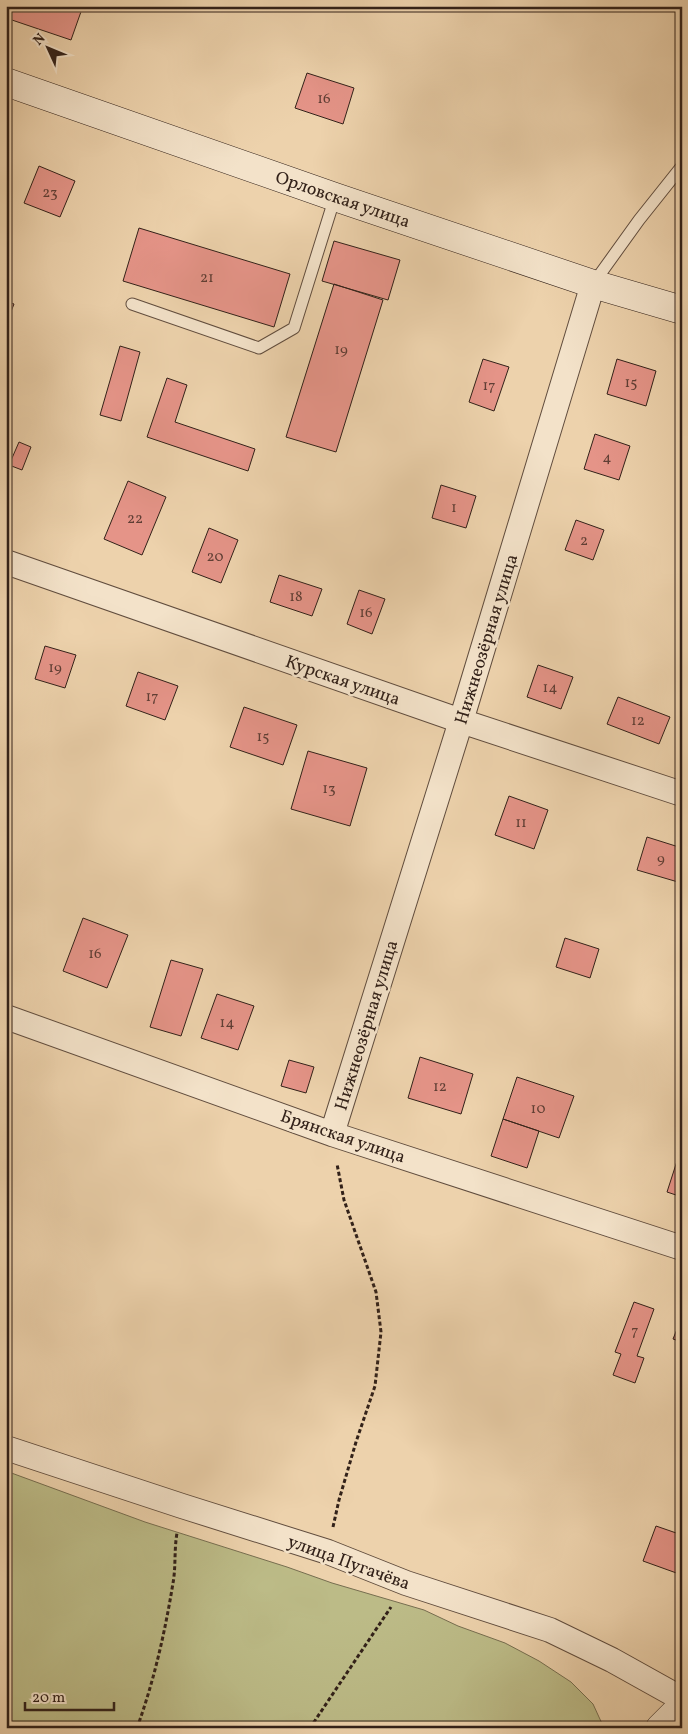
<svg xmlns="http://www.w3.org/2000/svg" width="688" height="1734" viewBox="0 0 688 1734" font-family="Vollkorn,serif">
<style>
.green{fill:#bcbb87;stroke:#776e50}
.building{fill:#e59488;stroke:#322119}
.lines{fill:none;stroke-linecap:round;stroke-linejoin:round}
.lane-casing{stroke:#614d3e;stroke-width:13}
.street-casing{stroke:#614d3e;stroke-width:26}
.secondary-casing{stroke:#322119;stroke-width:29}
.path{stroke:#322119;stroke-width:3;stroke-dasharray:4 2.5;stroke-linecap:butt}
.lane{stroke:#f3e2c9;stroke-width:11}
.street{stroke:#f3e2c9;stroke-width:24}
.secondary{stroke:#f3e2c9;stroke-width:28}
.labels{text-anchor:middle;stroke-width:5;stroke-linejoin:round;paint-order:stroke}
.number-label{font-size:15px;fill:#5f3e35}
.street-label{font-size:18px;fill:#322119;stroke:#f3e2c9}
</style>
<rect width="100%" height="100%" fill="#edd2ac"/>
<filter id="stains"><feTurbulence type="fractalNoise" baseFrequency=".004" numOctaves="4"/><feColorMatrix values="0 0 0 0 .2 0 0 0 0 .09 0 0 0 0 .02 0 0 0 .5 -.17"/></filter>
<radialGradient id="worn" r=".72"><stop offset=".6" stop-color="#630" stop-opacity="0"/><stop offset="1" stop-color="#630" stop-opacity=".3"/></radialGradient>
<path class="green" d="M 6,1471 L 145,1522 L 287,1567 L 332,1583 L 424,1610 L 458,1626 L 505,1643 L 539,1661 L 571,1682 L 593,1704 L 604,1728 L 6,1728 Z"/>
<path class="building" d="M 6,6 L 83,6 L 71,40 L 6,18 Z
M 307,73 L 354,88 L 343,124 L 295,108 Z
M 39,166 L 75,181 L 60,217 L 24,203 Z
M 139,228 L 290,274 L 274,327 L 123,281 Z
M 334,241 L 400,260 L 388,300 L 322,281 Z
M 334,284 L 383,300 L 336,452 L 286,437 Z
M 6,301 L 14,304 L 6,324 Z
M 120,346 L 140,352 L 121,421 L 100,415 Z
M 483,359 L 509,367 L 494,411 L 469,402 Z
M 617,359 L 656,371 L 646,406 L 607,394 Z
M 167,378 L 187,385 L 175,422 L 255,449 L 248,471 L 147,437 Z
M 595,434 L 630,446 L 619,480 L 584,469 Z
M 19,442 L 31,447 L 22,470 L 9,465 Z
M 128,481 L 166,497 L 142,555 L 104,539 Z
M 441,485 L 476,496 L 466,528 L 432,518 Z
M 576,520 L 604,530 L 593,560 L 565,550 Z
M 209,528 L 238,540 L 221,583 L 192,572 Z
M 279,575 L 322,589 L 312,616 L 270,602 Z
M 359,590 L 385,599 L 372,634 L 347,624 Z
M 45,646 L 76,655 L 65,688 L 35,679 Z
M 538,665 L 573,677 L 561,709 L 527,697 Z
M 138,672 L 178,686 L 165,720 L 126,706 Z
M 618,697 L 670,717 L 659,744 L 607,724 Z
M 244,707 L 297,725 L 283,765 L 230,747 Z
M 308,751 L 367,768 L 350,826 L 291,809 Z
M 509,796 L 548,810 L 534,849 L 495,835 Z
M 647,837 L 682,848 L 682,869 L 678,882 L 637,870 Z
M 83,918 L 128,935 L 107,988 L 63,971 Z
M 565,938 L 599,949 L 590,978 L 556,967 Z
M 171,960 L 203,969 L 181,1036 L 150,1027 Z
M 217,994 L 254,1006 L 238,1050 L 201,1038 Z
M 420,1057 L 473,1074 L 461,1114 L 408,1098 Z
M 289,1060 L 314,1067 L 306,1093 L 281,1086 Z
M 517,1077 L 574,1096 L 559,1138 L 503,1119 Z
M 503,1119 L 539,1131 L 527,1168 L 491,1156 Z
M 678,1158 L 682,1159 L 682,1197 L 667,1192 Z
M 634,1302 L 654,1309 L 637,1356 L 644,1358 L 635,1383 L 613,1375 L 621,1354 L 615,1352 Z
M 682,1317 L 682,1342 L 673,1339 Z
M 656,1526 L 682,1535 L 682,1575 L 643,1561 Z"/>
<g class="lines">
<g class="lane-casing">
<path id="lane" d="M 593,284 L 639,220 L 682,166
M 132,304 L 259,348 L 294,328 L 335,197"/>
</g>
<g class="street-casing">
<path id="street" d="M 6,562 L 461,721 L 682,794
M 6,1017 L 332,1134 L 682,1248
M 332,1134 L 461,721 L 593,284
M 6,1448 L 182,1506 L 328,1552 L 406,1583 L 550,1630 L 612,1660 L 682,1699"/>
</g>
<g class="secondary-casing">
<path id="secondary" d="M 6,82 L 335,197 L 593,284 L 682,310
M 660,1728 L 682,1706"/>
</g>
<path class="path" d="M 333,1527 L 339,1500 L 356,1442 L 375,1386 L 381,1332 L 376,1292 L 344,1200 L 337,1164
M 137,1728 C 154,1681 165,1632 173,1583 C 176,1567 174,1550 177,1533
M 310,1728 L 391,1607"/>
<use href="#lane" class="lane"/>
<use href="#street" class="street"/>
<use href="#secondary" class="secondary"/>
</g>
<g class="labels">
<g class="number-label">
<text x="324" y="103">16</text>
<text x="50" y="197">23</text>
<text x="207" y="282">21</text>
<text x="341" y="354">19</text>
<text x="631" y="387">15</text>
<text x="489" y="390">17</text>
<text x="607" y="462">4</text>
<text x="454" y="512">1</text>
<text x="135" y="523">22</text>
<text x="584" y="545">2</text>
<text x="215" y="561">20</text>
<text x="296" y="601">18</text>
<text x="366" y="617">16</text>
<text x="55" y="672">19</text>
<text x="550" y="692">14</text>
<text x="152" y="701">17</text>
<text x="638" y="725">12</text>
<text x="263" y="741">15</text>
<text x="329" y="793">13</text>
<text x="521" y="827">11</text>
<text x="661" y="863">9</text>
<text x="95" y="958">16</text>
<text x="227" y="1027">14</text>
<text x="440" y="1091">12</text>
<text x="538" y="1113">10</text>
<text x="635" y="1335">7</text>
</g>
<g class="street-label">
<text transform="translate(343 199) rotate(19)" y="6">Орловская улица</text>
<text transform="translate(486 639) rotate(-73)" y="6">Нижнеозёрная улица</text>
<text transform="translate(343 680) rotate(19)" y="6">Курская улица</text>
<text transform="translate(366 1025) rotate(-73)" y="6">Нижнеозёрная улица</text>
<text transform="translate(343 1136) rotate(19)" y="6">Брянская улица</text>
<text transform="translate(349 1562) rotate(20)" y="6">улица Пугачёва</text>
</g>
</g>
<rect width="688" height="1734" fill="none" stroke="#edd2ac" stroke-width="25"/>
<rect x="8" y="8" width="673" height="1719" fill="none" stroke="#322119" stroke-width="2.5"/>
<rect x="12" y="12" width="663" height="1709" fill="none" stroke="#322119"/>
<g transform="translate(48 48) rotate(314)" stroke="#f3e2c9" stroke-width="4" paint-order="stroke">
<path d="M0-4L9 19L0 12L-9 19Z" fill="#322119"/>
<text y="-8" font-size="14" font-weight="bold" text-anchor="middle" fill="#322119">N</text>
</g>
<path d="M25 1702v8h89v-8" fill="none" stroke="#322119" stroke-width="2.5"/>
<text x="32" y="1702" font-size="15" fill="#322119" stroke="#f3e2c9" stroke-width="4" paint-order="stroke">20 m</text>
<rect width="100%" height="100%" filter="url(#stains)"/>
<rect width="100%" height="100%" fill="url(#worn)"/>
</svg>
